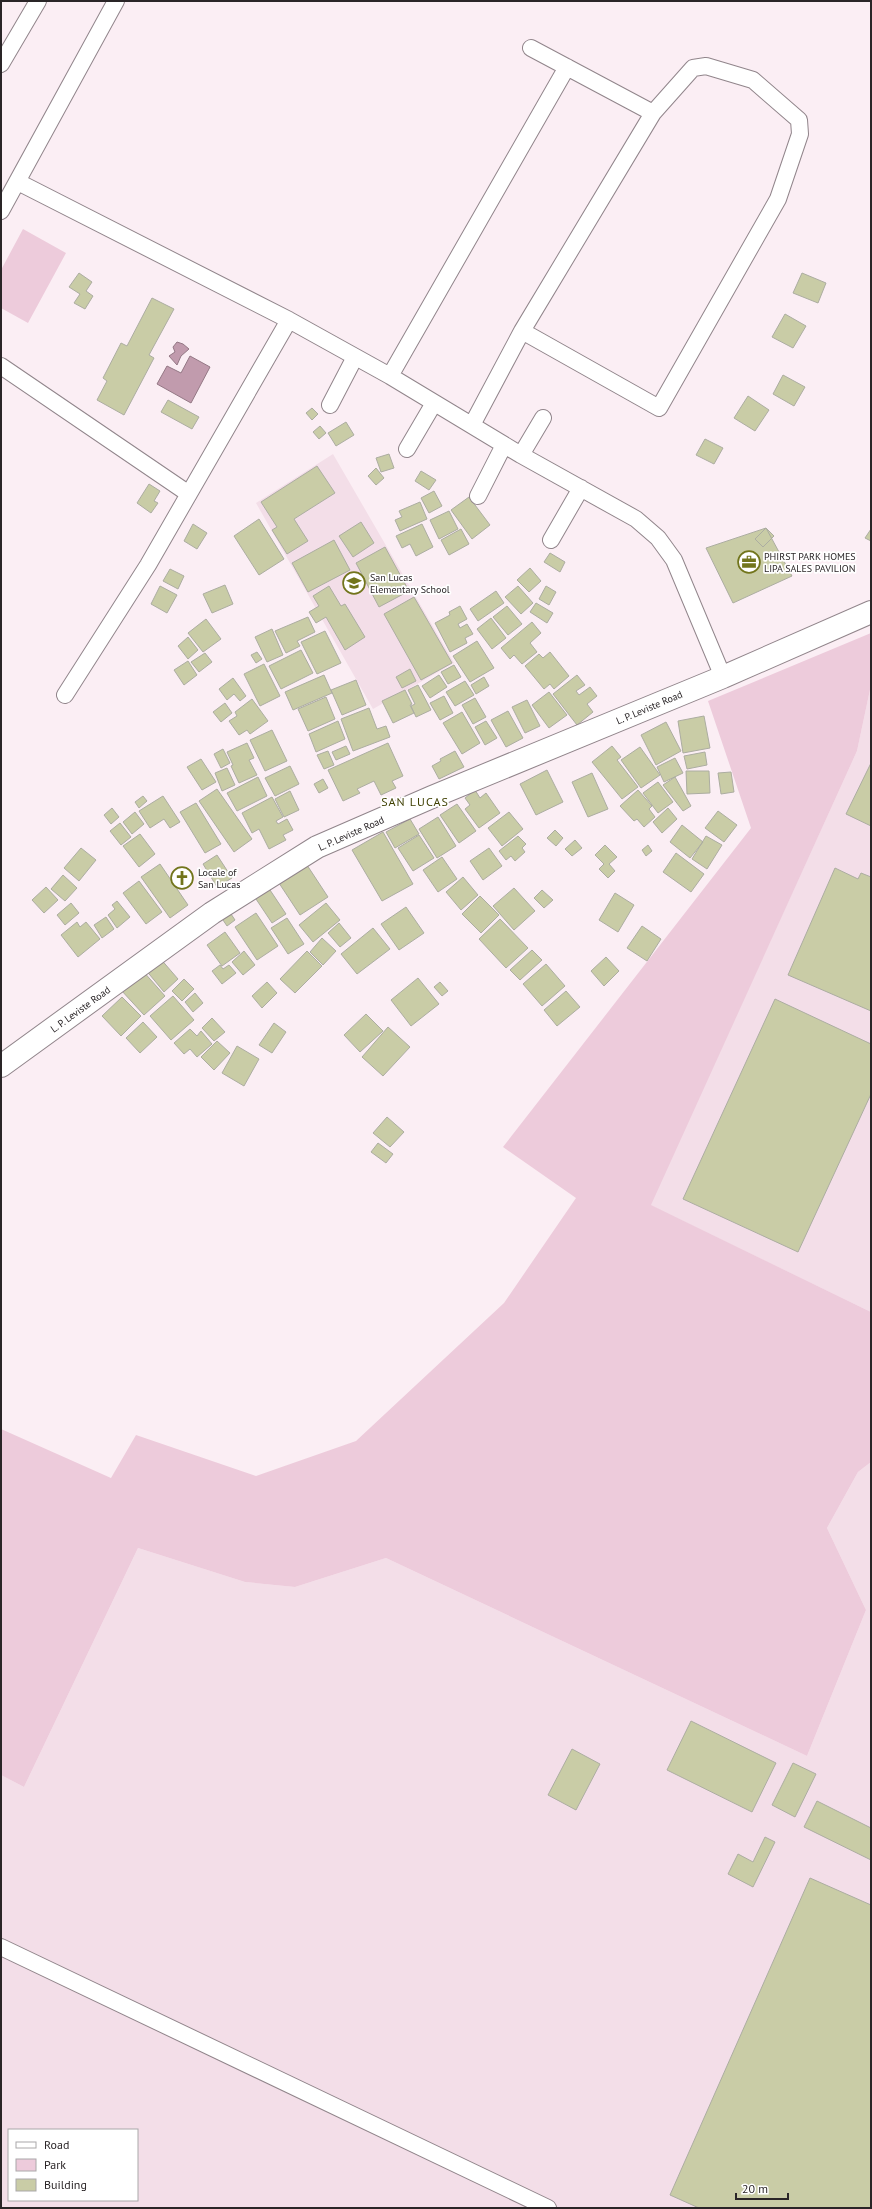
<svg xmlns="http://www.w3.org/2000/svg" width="872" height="2209" viewBox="0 0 872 2209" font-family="'PT Sans',sans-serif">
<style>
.built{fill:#f3dee8;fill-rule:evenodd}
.green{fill:#edcbdb}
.water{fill:#c19bad;stroke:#947885}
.building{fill:#c9cca6;stroke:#acada1}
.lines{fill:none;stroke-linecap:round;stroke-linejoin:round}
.street-casing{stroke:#91858b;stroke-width:18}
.secondary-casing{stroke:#91858b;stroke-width:24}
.street{stroke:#fff;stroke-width:16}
.secondary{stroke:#fff;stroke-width:22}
.labels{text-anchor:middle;stroke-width:3.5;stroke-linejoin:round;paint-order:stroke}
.poi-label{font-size:10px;fill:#2a2527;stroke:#fff;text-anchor:start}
.street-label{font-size:10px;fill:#2a2527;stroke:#fff}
.quarter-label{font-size:12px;letter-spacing:1px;fill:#3e3f00;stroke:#fff}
</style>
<rect width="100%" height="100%" fill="#fbeef4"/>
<path class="built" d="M 333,454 L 454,663 L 373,709 L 256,503 Z
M 871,685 L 871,1312 L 650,1205 L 857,751 Z
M 871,1462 L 871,2208 L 1,2208 L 1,1775 L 24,1787 L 138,1548 L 245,1582 L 295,1587 L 386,1558 L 807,1756 L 866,1610 L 827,1528 L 858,1472 ZM 9,2130 L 137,2130 L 137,2200 L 9,2200 Z"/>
<path class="green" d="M 23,229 L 66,253 L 28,323 L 1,308 L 1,270 Z
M 871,633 L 871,685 L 857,751 L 651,1205 L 871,1312 L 871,1462 L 858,1472 L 827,1528 L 866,1610 L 807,1756 L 386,1558 L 295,1587 L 245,1582 L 138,1548 L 24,1787 L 1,1775 L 1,1429 L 111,1478 L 136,1435 L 256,1476 L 356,1441 L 504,1303 L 576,1198 L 503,1147 L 751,828 L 708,701 Z"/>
<path class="water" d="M 177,342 L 183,344 L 189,349 L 181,356 L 177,365 L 169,356 L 175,352 L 173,347 Z
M 190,356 L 210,367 L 191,403 L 157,384 L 167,366 L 181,373 Z"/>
<path class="building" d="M 79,273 L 92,282 L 86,291 L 93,296 L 85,309 L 74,303 L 80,294 L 69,287 Z
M 802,273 L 826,283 L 818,303 L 793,293 Z
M 152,298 L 174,309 L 149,355 L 154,358 L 124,415 L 97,400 L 107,381 L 103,378 L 121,343 L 127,346 Z
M 785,314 L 806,326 L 793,348 L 772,337 Z
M 783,375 L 805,387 L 794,406 L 773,394 Z
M 748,396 L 769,410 L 755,431 L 734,418 Z
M 168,400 L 199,417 L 192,429 L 161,412 Z
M 312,408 L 318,414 L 312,420 L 306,413 Z
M 346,422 L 354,435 L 336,446 L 328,433 Z
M 320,426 L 326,433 L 319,439 L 313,432 Z
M 705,439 L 723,448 L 714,464 L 696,455 Z
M 389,454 L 394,468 L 381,472 L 376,458 Z
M 317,466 L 335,493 L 294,519 L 308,541 L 287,554 L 272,530 L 277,527 L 261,502 Z
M 376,468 L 384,478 L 376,485 L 368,476 Z
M 421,471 L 436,480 L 429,490 L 415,481 Z
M 149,484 L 160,491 L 154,501 L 158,503 L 151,513 L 137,503 Z
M 434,491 L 442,506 L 429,513 L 421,498 Z
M 469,497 L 490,525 L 472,539 L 451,510 Z
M 420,502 L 427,519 L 400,531 L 395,520 L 402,517 L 399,511 Z
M 449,511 L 458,529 L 439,539 L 430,520 Z
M 259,519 L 284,559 L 259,575 L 234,536 Z
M 361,522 L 374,543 L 353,557 L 339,536 Z
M 193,524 L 207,533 L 197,549 L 184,541 Z
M 422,524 L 433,547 L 416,556 L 410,544 L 402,548 L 396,536 Z
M 766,528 L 774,536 L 763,547 L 755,539 Z
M 766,528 L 792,576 L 733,603 L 706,548 Z
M 461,529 L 469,544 L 449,555 L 441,540 Z
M 871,529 L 871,541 L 865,538 Z
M 334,540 L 350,570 L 308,592 L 292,563 Z
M 385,547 L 409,591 L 379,607 L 356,563 Z
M 550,553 L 565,562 L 560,572 L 544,562 Z
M 530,568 L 541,581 L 529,592 L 517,580 Z
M 170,569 L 184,576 L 178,589 L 163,581 Z
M 225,585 L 233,604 L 212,613 L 203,594 Z
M 160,586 L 177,595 L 167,613 L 151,604 Z
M 329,586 L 341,606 L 345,604 L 365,637 L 345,650 L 326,617 L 316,623 L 309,612 L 319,606 L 313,596 Z
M 518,586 L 533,603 L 521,614 L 505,597 Z
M 546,586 L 556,592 L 549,605 L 539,599 Z
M 496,591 L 504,603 L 478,621 L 470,609 Z
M 414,597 L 452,663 L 421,680 L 384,614 Z
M 536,603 L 553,613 L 547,623 L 530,612 Z
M 460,606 L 467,619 L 458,624 L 460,628 L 467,624 L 473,634 L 465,638 L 467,643 L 450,652 L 435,623 L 450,615 L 449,612 Z
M 507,606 L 522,624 L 508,635 L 493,617 Z
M 308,617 L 315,632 L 297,641 L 300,646 L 286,653 L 275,631 Z
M 491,618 L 506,638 L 492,649 L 477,629 Z
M 206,619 L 221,639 L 203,652 L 188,633 Z
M 532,622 L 541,633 L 530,643 L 537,652 L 522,664 L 514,655 L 510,659 L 501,648 Z
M 272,629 L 283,655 L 267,662 L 255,637 Z
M 325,631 L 341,663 L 317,674 L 301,642 Z
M 188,637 L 198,650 L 188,659 L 178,646 Z
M 477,641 L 494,668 L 470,682 L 453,656 Z
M 301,650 L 313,673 L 281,689 L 269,666 Z
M 257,652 L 262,659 L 256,663 L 251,655 Z
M 550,652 L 569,676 L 554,689 L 550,684 L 544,689 L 525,666 L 539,654 L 543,658 Z
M 205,653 L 212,662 L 199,672 L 191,662 Z
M 188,661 L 197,675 L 184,685 L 174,670 Z
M 264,664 L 280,696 L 260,706 L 244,674 Z
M 454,665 L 461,677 L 448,684 L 441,672 Z
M 410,669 L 416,681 L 402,688 L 396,677 Z
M 324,675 L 332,693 L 293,710 L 285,692 Z
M 439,675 L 447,687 L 430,698 L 422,686 Z
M 577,675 L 585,685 L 576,691 L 579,695 L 590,687 L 597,696 L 587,704 L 593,712 L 577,725 L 553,694 Z
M 484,677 L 489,686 L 476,694 L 471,685 Z
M 233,678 L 246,696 L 240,701 L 234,694 L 227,700 L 219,689 Z
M 356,680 L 366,705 L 342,715 L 331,690 Z
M 465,681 L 474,695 L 455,706 L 446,692 Z
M 418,685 L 431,710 L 416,717 L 411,706 L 415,704 L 408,690 Z
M 405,690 L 412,704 L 410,705 L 414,713 L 393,723 L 382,701 Z
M 549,692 L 567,715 L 549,728 L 532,705 Z
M 444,696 L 453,713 L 440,720 L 430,703 Z
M 326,697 L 335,719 L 308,731 L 298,709 Z
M 475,698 L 486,717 L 473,724 L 462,705 Z
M 252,699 L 268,721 L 250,734 L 247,730 L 239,735 L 229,721 L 237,716 L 235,712 Z
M 527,700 L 540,726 L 525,733 L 512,707 Z
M 225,703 L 232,713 L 221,722 L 213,712 Z
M 369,708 L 377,729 L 386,726 L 390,737 L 353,751 L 341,719 Z
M 508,711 L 523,738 L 506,747 L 491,720 Z
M 462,712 L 480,743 L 462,754 L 443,723 Z
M 704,716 L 710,748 L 683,753 L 678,721 Z
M 338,721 L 345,739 L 316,752 L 309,734 Z
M 486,721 L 497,738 L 485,745 L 475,727 Z
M 666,722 L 681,751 L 656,765 L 641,735 Z
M 272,730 L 287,761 L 265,771 L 250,740 Z
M 247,743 L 254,758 L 249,760 L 257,775 L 239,783 L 231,766 L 233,765 L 227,752 Z
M 388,743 L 403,776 L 392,781 L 396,788 L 381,795 L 374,781 L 357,789 L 360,793 L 343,801 L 328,770 Z
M 346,746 L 350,754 L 336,760 L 332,752 Z
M 612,746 L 621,757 L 617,760 L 638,787 L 622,799 L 592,762 Z
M 640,747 L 660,775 L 641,788 L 621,760 Z
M 223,749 L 230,763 L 221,768 L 214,754 Z
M 328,751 L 334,765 L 324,769 L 317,755 Z
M 455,751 L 464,767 L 439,779 L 432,766 L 441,761 L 440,759 Z
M 705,752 L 707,765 L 687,769 L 684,756 Z
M 675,758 L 683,773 L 664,782 L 657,767 Z
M 201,759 L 216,782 L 202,790 L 187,767 Z
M 871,763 L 871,826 L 846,814 Z
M 290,766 L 299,784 L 275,796 L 265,778 Z
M 227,768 L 235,785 L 222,791 L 215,773 Z
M 547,770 L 563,802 L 536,815 L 520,784 Z
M 686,771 L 709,771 L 710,793 L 687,794 Z
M 731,772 L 734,792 L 721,794 L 718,773 Z
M 592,773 L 608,809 L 588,817 L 572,782 Z
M 258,777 L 267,796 L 237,811 L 227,793 Z
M 675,777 L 691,806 L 683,811 L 663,785 Z
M 323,779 L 328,788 L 319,793 L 314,784 Z
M 658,782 L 673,802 L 658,813 L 643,793 Z
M 217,789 L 252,839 L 234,852 L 199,801 Z
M 475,790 L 480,798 L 486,793 L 500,813 L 479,828 L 465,809 L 470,805 L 465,798 Z
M 638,790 L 652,806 L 649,809 L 655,817 L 644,827 L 637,819 L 634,821 L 620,806 Z
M 290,791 L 299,810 L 284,817 L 275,799 Z
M 143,796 L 147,801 L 139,808 L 135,802 Z
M 163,796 L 180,822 L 170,828 L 164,819 L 150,828 L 139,811 Z
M 272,797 L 283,817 L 276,821 L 278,824 L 287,819 L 293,830 L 283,835 L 286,840 L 269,849 L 259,829 L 252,833 L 242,813 Z
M 196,803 L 221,844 L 205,853 L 180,812 Z
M 457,804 L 476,831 L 459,843 L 440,815 Z
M 112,808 L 119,817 L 111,824 L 104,815 Z
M 668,808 L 677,819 L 662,833 L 653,822 Z
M 718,811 L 737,825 L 724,842 L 705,828 Z
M 135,812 L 144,824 L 132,834 L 123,822 Z
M 509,812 L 523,829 L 502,846 L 488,828 Z
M 438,817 L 456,846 L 437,858 L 419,829 Z
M 410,819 L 419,834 L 395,848 L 386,832 Z
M 120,823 L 131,837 L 121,845 L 110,831 Z
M 682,825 L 703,842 L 690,858 L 670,842 Z
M 555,830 L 563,838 L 556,846 L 547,838 Z
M 383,832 L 413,884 L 382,901 L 352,850 Z
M 140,834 L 155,854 L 139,867 L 123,846 Z
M 419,835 L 434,858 L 413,871 L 398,848 Z
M 518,836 L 526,844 L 522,848 L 525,852 L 515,861 L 511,856 L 506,860 L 499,851 Z
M 706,836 L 722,845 L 707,869 L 692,859 Z
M 575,840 L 582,848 L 572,856 L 565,849 Z
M 605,845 L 617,857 L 609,864 L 615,871 L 608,878 L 599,869 L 604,864 L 595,855 Z
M 648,845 L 652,851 L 646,856 L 642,850 Z
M 81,848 L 96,860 L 79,881 L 64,868 Z
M 489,848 L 502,866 L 483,880 L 470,861 Z
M 676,853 L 704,874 L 691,892 L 663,872 Z
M 217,855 L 232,878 L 217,887 L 203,864 Z
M 442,857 L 457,879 L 438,892 L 423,870 Z
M 305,862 L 328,897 L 300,915 L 277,880 Z
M 160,864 L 188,905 L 170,918 L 141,877 Z
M 835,868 L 858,879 L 861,873 L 871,877 L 871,1011 L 788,975 Z
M 63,875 L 77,888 L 65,901 L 51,889 Z
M 463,877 L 478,895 L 461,910 L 446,892 Z
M 139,881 L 162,912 L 146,924 L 123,893 Z
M 46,887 L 58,900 L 44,913 L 32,900 Z
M 268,887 L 286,914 L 272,923 L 254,896 Z
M 514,888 L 535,911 L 514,930 L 493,906 Z
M 542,890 L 553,900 L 544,908 L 534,898 Z
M 615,893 L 634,905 L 618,932 L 599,920 Z
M 480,896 L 499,915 L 481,933 L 462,914 Z
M 117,901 L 130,917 L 117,928 L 108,915 L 115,909 L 112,905 Z
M 71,903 L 79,913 L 65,925 L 57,915 Z
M 326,903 L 340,920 L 313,942 L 299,925 Z
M 406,907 L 424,933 L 399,950 L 381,924 Z
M 229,911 L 235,920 L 227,926 L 221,917 Z
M 256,913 L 278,946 L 257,960 L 235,927 Z
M 106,917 L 114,929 L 102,938 L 94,925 Z
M 287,918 L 304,944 L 288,954 L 271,928 Z
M 500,919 L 528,948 L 506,968 L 479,939 Z
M 77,922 L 80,927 L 86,922 L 100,939 L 78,957 L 61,935 Z
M 339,923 L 351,938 L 340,947 L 328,933 Z
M 642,926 L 661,939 L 647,961 L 627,948 Z
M 373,928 L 390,949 L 357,974 L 341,954 Z
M 225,932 L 240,953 L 222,966 L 207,945 Z
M 322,938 L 336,951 L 323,965 L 310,952 Z
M 532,950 L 542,960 L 520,980 L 510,970 Z
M 244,951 L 255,965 L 243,975 L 232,962 Z
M 307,951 L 322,966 L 295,993 L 280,979 Z
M 159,957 L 178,979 L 164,992 L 145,969 Z
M 606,957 L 619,971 L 604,986 L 591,971 Z
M 546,964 L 565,986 L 542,1006 L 523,984 Z
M 220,965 L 223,969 L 229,965 L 236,973 L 222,984 L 212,971 Z
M 142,970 L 165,996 L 144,1015 L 121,990 Z
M 418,978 L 439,1004 L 411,1026 L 391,1000 Z
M 184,979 L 194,989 L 182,1001 L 172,991 Z
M 267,982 L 277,993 L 262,1008 L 252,996 Z
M 440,982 L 448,991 L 442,996 L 434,987 Z
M 566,991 L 580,1007 L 557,1026 L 544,1010 Z
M 195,993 L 203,1003 L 193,1012 L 185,1002 Z
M 173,996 L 194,1020 L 171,1040 L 150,1016 Z
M 122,997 L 141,1016 L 121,1036 L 102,1016 Z
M 775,999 L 871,1044 L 871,1094 L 798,1252 L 683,1199 Z
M 366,1014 L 383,1031 L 360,1052 L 344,1035 Z
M 212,1018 L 225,1032 L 214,1041 L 202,1028 Z
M 143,1022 L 157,1037 L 140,1053 L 126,1038 Z
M 274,1023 L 286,1032 L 272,1053 L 259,1045 Z
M 388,1027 L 410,1047 L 383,1076 L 362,1057 Z
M 190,1029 L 197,1036 L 201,1031 L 212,1044 L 197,1057 L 190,1049 L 184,1054 L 174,1043 Z
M 217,1041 L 230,1053 L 214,1070 L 201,1057 Z
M 237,1046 L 259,1059 L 244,1086 L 222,1073 Z
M 387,1117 L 404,1132 L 390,1147 L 373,1133 Z
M 378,1143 L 393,1154 L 386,1163 L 371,1152 Z
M 691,1721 L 776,1763 L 752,1812 L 667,1770 Z
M 572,1749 L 600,1764 L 576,1810 L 548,1795 Z
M 793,1763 L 816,1774 L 795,1817 L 772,1805 Z
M 817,1801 L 871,1828 L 871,1860 L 804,1827 Z
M 765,1837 L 775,1842 L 753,1887 L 728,1874 L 738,1854 L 753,1862 Z
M 810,1878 L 871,1905 L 871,2208 L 699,2208 L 670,2195 Z"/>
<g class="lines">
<g class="street-casing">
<path id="street" d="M 531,48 L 653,113
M 1,64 L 38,1
M 18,182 L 289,320 L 390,376 L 521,455 L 636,519 L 658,538 L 674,560 L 723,677
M 1,211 L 116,1
M 1,366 L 189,494
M 390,376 L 567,67
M 330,405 L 355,357
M 472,425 L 522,331 L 653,113 L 693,68 L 706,66 L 753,80 L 799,120 L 800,134 L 778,199 L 659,408 L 522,331
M 407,449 L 434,403
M 521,455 L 543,418
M 478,496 L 504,445
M 551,540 L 581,488
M 65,695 L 148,565 L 289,320
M 1,1947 L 548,2208"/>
</g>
<g class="secondary-casing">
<path id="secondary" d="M 1,1066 L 212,913 L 317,847 L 432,797 L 723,677 L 871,612"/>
</g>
<use href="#street" class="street"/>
<use href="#secondary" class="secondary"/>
</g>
<defs>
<g id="office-ring" transform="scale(1.15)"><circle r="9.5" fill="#fff" stroke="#72751c" stroke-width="1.5"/><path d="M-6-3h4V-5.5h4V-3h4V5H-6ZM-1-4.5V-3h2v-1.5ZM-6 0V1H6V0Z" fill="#72751c"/></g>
<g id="school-ring" transform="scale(1.15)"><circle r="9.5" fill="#fff" stroke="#72751c" stroke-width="1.5"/><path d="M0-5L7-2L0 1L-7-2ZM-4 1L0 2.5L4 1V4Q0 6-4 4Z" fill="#72751c"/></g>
<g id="church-ring" transform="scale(1.15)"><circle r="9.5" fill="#fff" stroke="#72751c" stroke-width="1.5"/><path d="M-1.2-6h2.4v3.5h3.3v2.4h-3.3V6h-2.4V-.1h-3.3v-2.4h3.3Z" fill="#72751c"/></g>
</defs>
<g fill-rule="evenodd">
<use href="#office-ring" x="749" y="562"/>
<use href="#school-ring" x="354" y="583"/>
<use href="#church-ring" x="182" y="878"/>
</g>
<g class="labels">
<g class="poi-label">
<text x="764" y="560">PHIRST PARK HOMES<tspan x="764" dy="12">LIPA SALES PAVILION</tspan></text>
<text x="370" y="581">San Lucas<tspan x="370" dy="12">Elementary School</tspan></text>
<text x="198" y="876">Locale of<tspan x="198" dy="12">San Lucas</tspan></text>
</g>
<g class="street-label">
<text transform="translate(649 707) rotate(-23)" y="4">L. P. Leviste Road</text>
<text transform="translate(351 833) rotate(-24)" y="4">L. P. Leviste Road</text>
<text transform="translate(80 1009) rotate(-36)" y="4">L. P. Leviste Road</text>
</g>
<g class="quarter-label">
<text x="415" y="806">SAN LUCAS</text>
</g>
</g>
<rect width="872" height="2209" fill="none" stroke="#2a2527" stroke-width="4"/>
<rect x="8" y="2129" width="130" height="72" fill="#ffffff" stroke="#aaa8a9"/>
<rect x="16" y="2142" width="20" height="6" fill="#ffffff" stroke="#aaa8a9"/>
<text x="44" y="2149" font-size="12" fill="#2a2527">Road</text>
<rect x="16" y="2159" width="20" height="12" fill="#edcbdb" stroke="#aaa8a9"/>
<text x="44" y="2169" font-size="12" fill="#2a2527">Park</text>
<rect x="16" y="2179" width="20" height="12" fill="#c9cca6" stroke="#aaa8a9"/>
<text x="44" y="2189" font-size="12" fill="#2a2527">Building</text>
<path d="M736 2193v6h52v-6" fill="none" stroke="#2a2527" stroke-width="2"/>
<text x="742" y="2193" font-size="12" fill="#2a2527" stroke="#ffffff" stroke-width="3" paint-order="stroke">20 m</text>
</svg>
